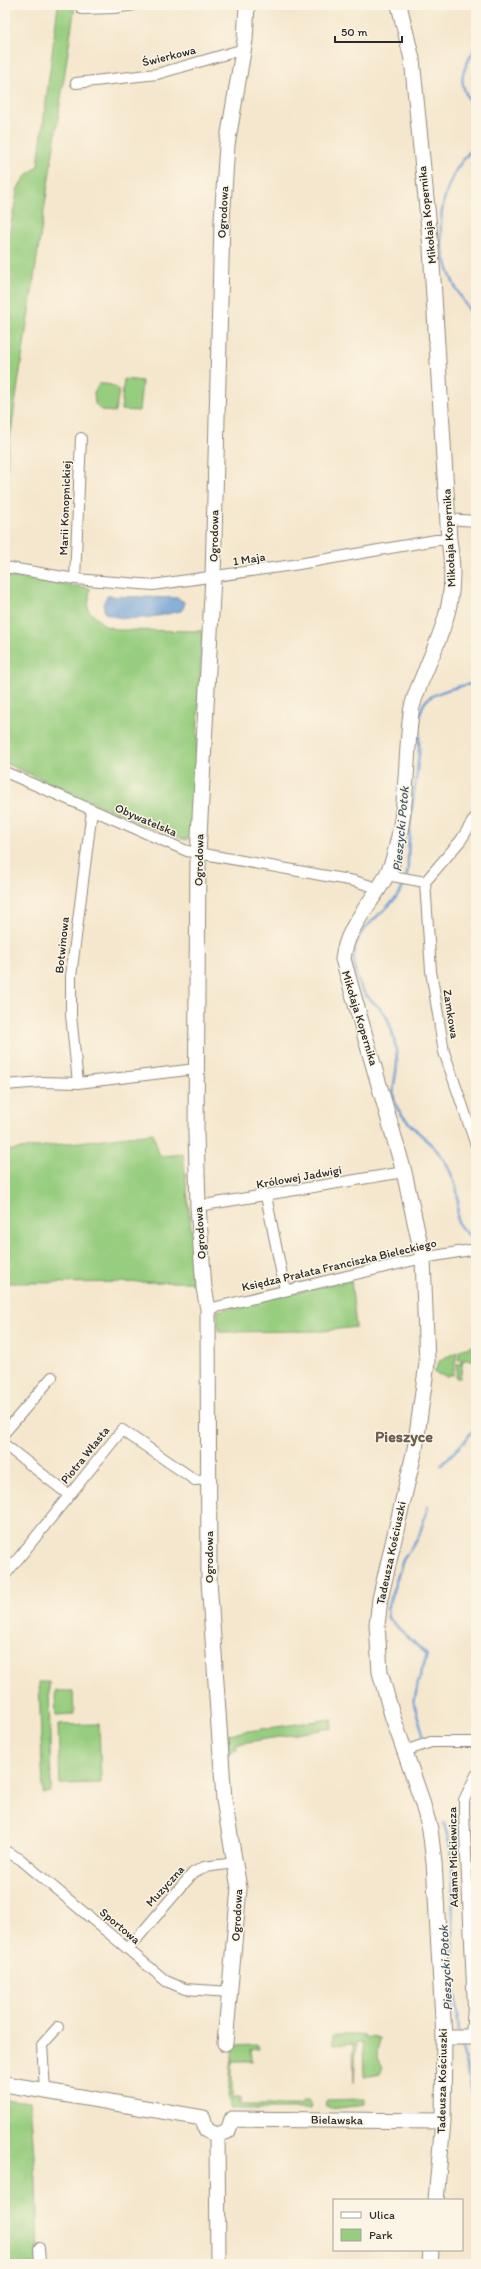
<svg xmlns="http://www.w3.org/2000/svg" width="481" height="2269" viewBox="0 0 481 2269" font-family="Itim,sans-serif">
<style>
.green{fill:#97cd7f;stroke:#617c55}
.water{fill:#6a9dd5;stroke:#4a6480}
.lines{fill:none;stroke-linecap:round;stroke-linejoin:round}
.stream{stroke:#6a9dd5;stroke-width:2.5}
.street-casing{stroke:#90897c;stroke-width:12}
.secondary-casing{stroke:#90897c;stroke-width:17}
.street{stroke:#fff;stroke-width:10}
.secondary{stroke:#fff;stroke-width:15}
.labels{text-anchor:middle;stroke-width:3;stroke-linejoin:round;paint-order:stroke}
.street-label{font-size:12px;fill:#2b2b2b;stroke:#fcf5e5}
.water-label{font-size:13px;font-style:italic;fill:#44596f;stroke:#fcf5e5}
.district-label{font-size:16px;font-weight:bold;fill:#6b5d53;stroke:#fcf5e5}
</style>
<rect width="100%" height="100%" fill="#fcf5e5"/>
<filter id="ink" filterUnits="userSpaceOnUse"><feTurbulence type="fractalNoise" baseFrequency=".025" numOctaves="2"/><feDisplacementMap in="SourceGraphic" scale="8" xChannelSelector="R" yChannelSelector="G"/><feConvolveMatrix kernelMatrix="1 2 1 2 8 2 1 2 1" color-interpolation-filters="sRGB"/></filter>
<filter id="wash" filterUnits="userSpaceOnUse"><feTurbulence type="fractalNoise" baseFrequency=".012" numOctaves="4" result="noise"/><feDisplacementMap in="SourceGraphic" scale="16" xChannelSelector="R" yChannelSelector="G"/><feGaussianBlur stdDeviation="0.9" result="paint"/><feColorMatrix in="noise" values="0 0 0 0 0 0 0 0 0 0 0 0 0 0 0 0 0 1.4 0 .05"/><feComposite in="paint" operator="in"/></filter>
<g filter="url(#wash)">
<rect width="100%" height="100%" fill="#f5e7cd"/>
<path class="green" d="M 58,5 L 75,5 L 8,451 L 5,498 L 5,255 L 18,188 L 26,176 L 38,166 Z
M 124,379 L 142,381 L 139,411 L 121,410 Z
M 99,384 C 107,384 114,384 119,391 L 115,412 L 103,411 L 95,404 L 94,392 Z
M 5,576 L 90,588 L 88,610 L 105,626 L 118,630 L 202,631 L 193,834 L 186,840 L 141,824 L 5,763 Z
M 153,1133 L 159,1154 L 163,1156 L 183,1154 L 197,1282 L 5,1283 L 5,1151 Z
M 351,1280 L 356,1327 L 322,1331 L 219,1332 L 217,1311 Z
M 472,1346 L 475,1348 L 476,1360 L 463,1360 L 460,1378 L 456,1378 L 457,1364 L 461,1364 L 462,1360 L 458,1360 L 460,1350 Z
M 457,1352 L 453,1375 L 449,1375 L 448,1377 L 434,1373 L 440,1360 Z
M 39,1682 L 49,1682 L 51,1792 L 43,1793 Z
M 55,1691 L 73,1691 L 74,1714 L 56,1715 Z
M 331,1719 L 332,1728 L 236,1744 L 237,1750 L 229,1752 L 228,1734 Z
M 99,1724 L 101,1783 L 60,1784 L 58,1725 Z
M 476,1792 L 476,1855 L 473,1796 Z
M 333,2035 L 365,2035 L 365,2037 L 379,2038 L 377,2058 L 382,2067 L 379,2074 L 364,2077 L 363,2042 L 356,2042 L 354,2083 L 353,2043 L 333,2045 Z
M 258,2045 L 259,2049 L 251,2050 L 252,2061 L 232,2061 L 232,2095 L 228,2096 L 233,2046 Z
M 227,2098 L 240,2098 L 240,2105 L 302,2105 L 303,2101 L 308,2101 L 311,2105 L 310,2109 L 239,2109 L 232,2108 Z
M 5,2099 L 30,2102 L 36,2180 L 38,2264 L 5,2264 Z
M 364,2099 L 364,2105 L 330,2109 L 325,2105 L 327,2100 Z"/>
<path class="water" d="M 107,596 L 178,598 L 184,602 L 184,607 L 181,611 C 158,616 127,624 105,613 L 103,604 Z"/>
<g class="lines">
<path class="stream" d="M 474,5 L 476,7
M 476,47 C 455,82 461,81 476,116
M 476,141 C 472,152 459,162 454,174 C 428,223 443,278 476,319
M 406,877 L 408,870 C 407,830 415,793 419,754 C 420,739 416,715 425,702 C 432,692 464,685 476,683
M 405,881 C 397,910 356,922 354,953 C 353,970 358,989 371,1000 C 378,1007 385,1011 388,1020 C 393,1032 396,1046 397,1059 C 398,1076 388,1092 398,1109 C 410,1130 436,1143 447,1165 C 451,1173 455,1183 457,1191 C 462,1215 446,1221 476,1240
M 441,1465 L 465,1441 L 476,1426
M 425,1740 L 414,1704 L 418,1682 L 427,1655 L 388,1618 L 387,1609 L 403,1560 L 419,1536 L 428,1507
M 444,1823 L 452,1855 L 454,1982 L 459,2032
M 461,2043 L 476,2110"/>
</g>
</g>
<g filter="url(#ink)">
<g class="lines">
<g class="street-casing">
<path id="street" d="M 82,9 L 114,8 L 134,5
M 76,83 L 157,74 L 244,49
M 448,519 L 476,521
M 5,567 L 75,579 L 153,585 L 293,565 L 436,540 L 449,540
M 75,579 L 81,438
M 5,772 L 187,851 L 354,881 L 378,888
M 476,816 L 461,840 L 425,882 L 431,971 L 444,1052 L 476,1145
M 387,875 L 425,882
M 78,1083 L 71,1015 L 71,976 L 92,810
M 5,1085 L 42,1082 L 78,1083 L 196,1069
M 266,1196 L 285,1290
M 198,1206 L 404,1172
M 208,1309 L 423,1258 L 476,1249
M 5,1432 L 52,1377
M 5,1445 L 69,1495
M 5,1575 L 122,1430 L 195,1480 L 209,1479
M 405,1751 L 431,1742 L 476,1742
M 5,1851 L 20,1859 L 166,1981 L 185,1989 L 231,1992
M 128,1949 L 193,1873 L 204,1867 L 235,1863
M 471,2037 L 473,2007 L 464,1812 L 464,1800 L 476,1775
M 45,2090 L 42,2045 L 58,2027
M 39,2248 L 40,2264"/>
</g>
<g class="secondary-casing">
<path id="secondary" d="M 399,5 L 412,59 L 431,248 L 449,540 C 457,590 449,616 429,662 C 423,678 413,696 411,713 C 405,762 408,812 393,860 C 382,895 347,921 343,959 L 404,1172 L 423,1258 L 427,1363 L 415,1449 L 380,1599 L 377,1625 L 380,1672 L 392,1715 L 421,1798 L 430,1829 L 434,1862 L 444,2037 L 443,2121 L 436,2200
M 444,2037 L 476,2037
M 225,2043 L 239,1888 L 224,1800 L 209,1580 L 208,1309 L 204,1288 L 198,1206 L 196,1133 L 198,854 L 213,577 L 222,221 L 227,145 L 245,40 L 247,5
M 5,2084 L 203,2118 L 206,2130 L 217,2135 L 228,2131 L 232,2119 L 443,2121
M 217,2135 L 218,2264
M 430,2264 L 431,2250"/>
</g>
<use href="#street" class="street"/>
<use href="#secondary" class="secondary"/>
</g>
</g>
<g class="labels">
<g class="street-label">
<text transform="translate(169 56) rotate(-14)" y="4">Świerkowa</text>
<text transform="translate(223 212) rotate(-87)" y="4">Ogrodowa</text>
<text transform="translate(427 215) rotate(-96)" y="4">Mikołaja Kopernika</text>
<text transform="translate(65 508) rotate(-88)" y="4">Marii Konopnickiej</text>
<text transform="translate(214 536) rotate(-89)" y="4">Ogrodowa</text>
<text transform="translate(449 538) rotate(-93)" y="4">Mikołaja Kopernika</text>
<text transform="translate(249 559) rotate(-9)" y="4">1 Maja</text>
<text transform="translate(146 820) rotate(23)" y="4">Obywatelska</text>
<text transform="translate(199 860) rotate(-89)" y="4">Ogrodowa</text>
<text transform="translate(62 945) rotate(-84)" y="4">Botwinowa</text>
<text transform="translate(451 1014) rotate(81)" y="4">Zamkowa</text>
<text transform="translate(360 1018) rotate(73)" y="4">Mikołaja Kopernika</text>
<text transform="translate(299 1177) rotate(-10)" y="4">Królowej Jadwigi</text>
<text transform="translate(200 1233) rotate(-94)" y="4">Ogrodowa</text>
<text transform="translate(339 1265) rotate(-13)" y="4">Księdza Prałata Franciszka Bieleckiego</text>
<text transform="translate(85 1455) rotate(-51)" y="4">Piotra Własta</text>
<text transform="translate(391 1553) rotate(-78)" y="4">Tadeusza Kościuszki</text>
<text transform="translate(209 1557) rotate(-90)" y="4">Ogrodowa</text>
<text transform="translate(453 1857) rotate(-91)" y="4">Adama Mickiewicza</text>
<text transform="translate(165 1886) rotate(-48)" y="4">Muzyczna</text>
<text transform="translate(237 1915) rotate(-87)" y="4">Ogrodowa</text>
<text transform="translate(120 1926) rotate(40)" y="4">Sportowa</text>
<text transform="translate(442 2081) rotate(-89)" y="4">Tadeusza Kościuszki</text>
<text transform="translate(337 2120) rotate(1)" y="4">Bielawska</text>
</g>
<g class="water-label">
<text transform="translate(400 829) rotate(-85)" y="5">Pieszycki Potok</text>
<text transform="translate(445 1968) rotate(-93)" y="5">Pieszycki Potok</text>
</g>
<g class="district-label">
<text x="404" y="1442">Pieszyce</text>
</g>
</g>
<rect width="481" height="2269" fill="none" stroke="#fcf5e5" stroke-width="20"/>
<rect x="333" y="2199" width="130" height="52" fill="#fcf5e5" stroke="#a8a49b"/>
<rect x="341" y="2212" width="20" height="6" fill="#ffffff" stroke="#a8a49b"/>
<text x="369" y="2219" font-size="12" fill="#2b2b2b">Ulica</text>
<rect x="341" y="2229" width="20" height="12" fill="#97cd7f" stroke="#a8a49b"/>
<text x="369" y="2239" font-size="12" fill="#2b2b2b">Park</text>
<path d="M335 36v6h67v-6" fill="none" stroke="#2b2b2b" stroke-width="2"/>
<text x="341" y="36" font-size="12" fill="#2b2b2b" stroke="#fcf5e5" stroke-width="3" paint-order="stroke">50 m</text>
</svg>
